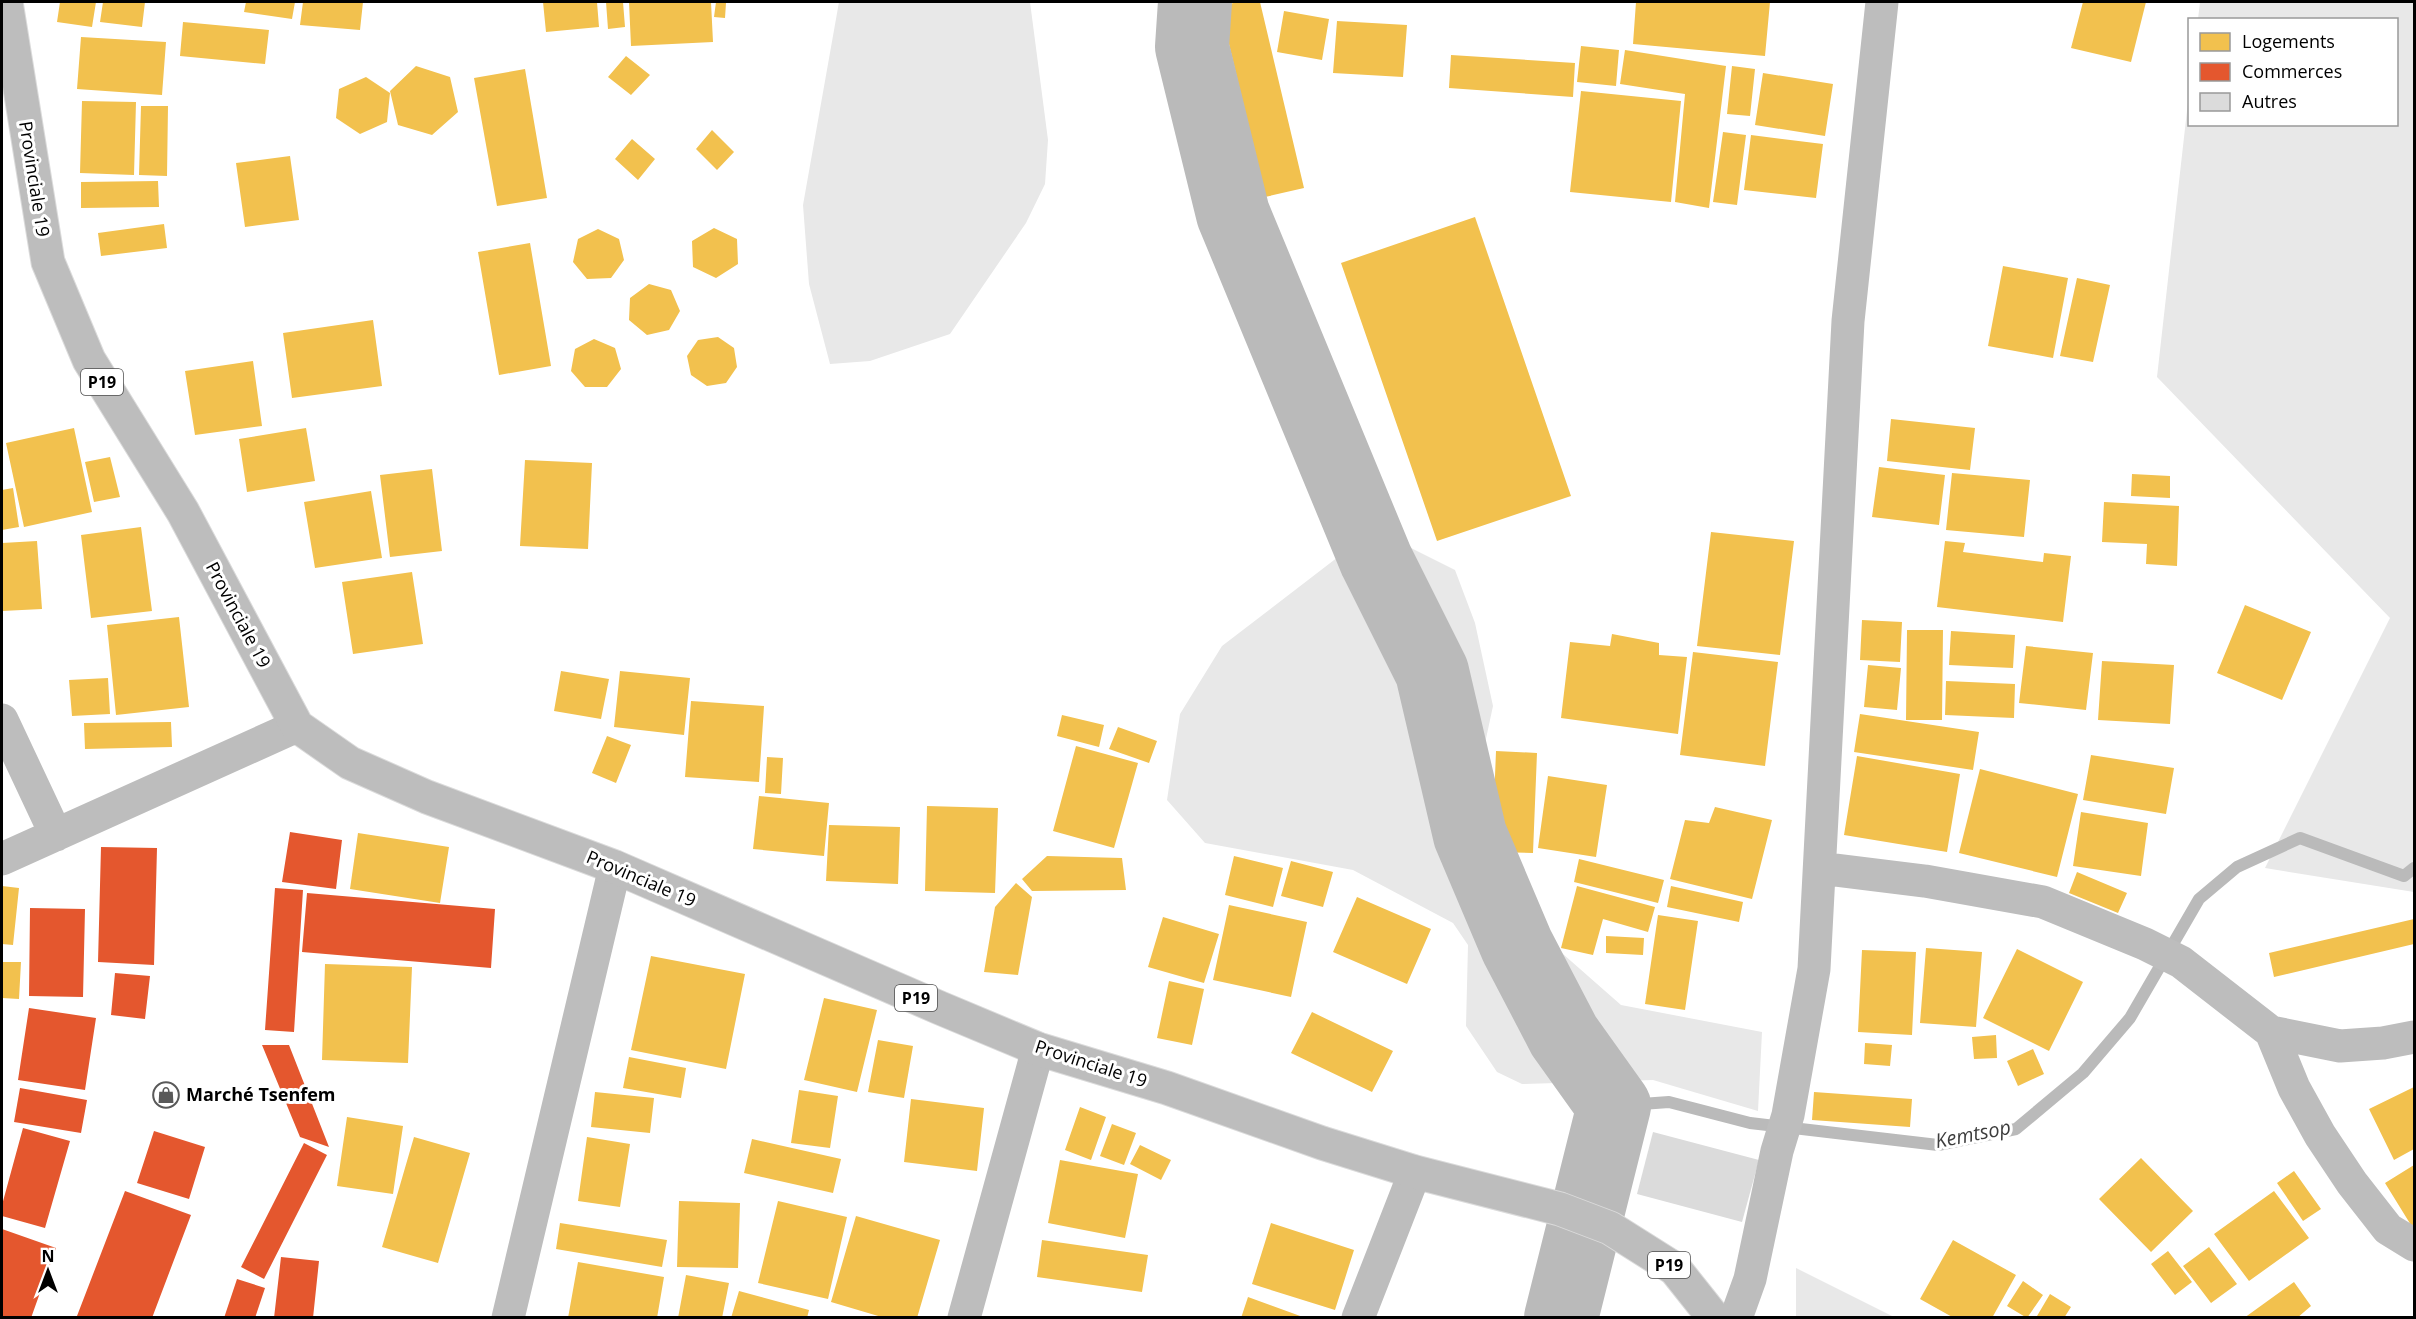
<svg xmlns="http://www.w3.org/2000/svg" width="2416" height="1319" viewBox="0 0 2416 1319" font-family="'Open Sans',sans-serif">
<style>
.green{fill:#e8e8e8}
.homes{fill:#f2c14e}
.shops{fill:#e4572e}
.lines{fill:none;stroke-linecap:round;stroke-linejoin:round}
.stream{stroke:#bababa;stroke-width:12}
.river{stroke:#bababa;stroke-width:74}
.building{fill:#dbdbdb}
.major-casing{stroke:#dbdbdb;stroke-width:35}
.minor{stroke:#bdbdbd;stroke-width:33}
.major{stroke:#bdbdbd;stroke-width:33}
.labels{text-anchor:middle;stroke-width:6;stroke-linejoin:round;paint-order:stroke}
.shield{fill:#fff;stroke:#4c4c4c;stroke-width:1.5}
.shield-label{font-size:16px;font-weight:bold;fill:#000}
.street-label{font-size:18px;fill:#000;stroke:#fff}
.poi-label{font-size:18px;font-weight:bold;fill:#000;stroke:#fff;text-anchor:start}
.water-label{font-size:20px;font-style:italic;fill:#3d3d3d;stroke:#fff}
</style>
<rect width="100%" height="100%" fill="#fff"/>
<path class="green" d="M 839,2 L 1030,2 L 1048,140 L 1045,184 L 1026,223 L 950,334 L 870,361 L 830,364 L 809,284 L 803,205 Z
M 2200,2 L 2414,2 L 2414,892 L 2265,868 L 2390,618 L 2157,377 L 2189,93 L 2190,124 L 2396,124 L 2396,20 L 2198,19 Z
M 1393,539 L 1455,570 L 1475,623 L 1493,706 L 1475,790 L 1478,848 L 1555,947 L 1621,1005 L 1762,1032 L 1758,1111 L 1653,1080 L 1522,1084 L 1497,1072 L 1466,1026 L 1468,945 L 1453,923 L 1353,870 L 1205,843 L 1167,800 L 1180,714 L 1222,646 L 1338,557 Z
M 1796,1268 L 1894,1317 L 1796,1317 Z"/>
<path class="homes" d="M 60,2 L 96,2 L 92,27 L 57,22 Z
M 103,2 L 145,2 L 142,27 L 100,22 Z
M 246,2 L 295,2 L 292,19 L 244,12 Z
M 303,2 L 363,2 L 360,30 L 300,25 Z
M 543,2 L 597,2 L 599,27 L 546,32 Z
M 606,2 L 623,2 L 625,27 L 608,29 Z
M 629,2 L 711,2 L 713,42 L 631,46 Z
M 716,2 L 726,3 L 725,18 L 714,17 Z
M 1238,2 L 1260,2 L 1304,188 L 1265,197 L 1220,6 Z
M 1636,2 L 1770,2 L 1765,56 L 1633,44 Z
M 2083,2 L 2146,2 L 2131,62 L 2071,48 Z
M 1284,11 L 1329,19 L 1322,60 L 1277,52 Z
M 1337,21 L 1407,25 L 1403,77 L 1333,73 Z
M 183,22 L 269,30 L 265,64 L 180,56 Z
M 81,37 L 166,42 L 162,95 L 77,89 Z
M 1581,46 L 1619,50 L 1616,86 L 1577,82 Z
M 1625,50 L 1726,66 L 1709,208 L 1675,202 L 1685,94 L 1620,84 Z
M 1451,55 L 1575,63 L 1573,97 L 1449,88 Z
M 626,56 L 650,75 L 631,95 L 608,77 Z
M 416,66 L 450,77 L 458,112 L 432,135 L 398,125 L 390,91 Z
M 1732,66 L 1755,69 L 1750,116 L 1727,114 Z
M 525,69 L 547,198 L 497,206 L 474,78 Z
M 1763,73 L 1833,84 L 1825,136 L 1755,125 Z
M 366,77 L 390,93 L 387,122 L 360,134 L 336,118 L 339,89 Z
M 1581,91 L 1681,101 L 1671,202 L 1570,192 Z
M 82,101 L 136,102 L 134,175 L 80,173 Z
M 141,106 L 168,106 L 167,176 L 139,175 Z
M 712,130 L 734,152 L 717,170 L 696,149 Z
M 1723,132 L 1746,135 L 1737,205 L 1713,202 Z
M 1751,135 L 1823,144 L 1816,198 L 1744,190 Z
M 632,139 L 655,159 L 638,180 L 615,159 Z
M 290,156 L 299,220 L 245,227 L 236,163 Z
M 158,181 L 159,207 L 81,208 L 81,182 Z
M 1475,217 L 1571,496 L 1437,541 L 1341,263 Z
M 164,224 L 167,248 L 101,256 L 98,233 Z
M 714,228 L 737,239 L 738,264 L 716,278 L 693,267 L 692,241 Z
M 598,229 L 619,239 L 624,260 L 611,278 L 587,279 L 573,262 L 578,239 Z
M 530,243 L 551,366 L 499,375 L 478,252 Z
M 2003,266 L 2068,278 L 2053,358 L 1988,346 Z
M 2077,278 L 2110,285 L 2093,362 L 2060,356 Z
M 649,284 L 671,290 L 680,311 L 669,330 L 647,335 L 629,320 L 630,298 Z
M 373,320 L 382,386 L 292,398 L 283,333 Z
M 718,337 L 734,348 L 737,367 L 726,383 L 707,386 L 691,375 L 687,356 L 698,340 Z
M 594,339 L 615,348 L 621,369 L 607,387 L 585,387 L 571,371 L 575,349 Z
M 253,361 L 262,426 L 195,435 L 185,371 Z
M 1891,419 L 1975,428 L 1970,470 L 1887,461 Z
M 74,428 L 92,512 L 24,527 L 6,443 Z
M 306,428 L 315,481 L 247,492 L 239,439 Z
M 110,457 L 120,497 L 94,502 L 85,462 Z
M 525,460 L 592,463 L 588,549 L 520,546 Z
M 1879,467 L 1945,475 L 1939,525 L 1872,517 Z
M 432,469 L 442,551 L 390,557 L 380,475 Z
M 1952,473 L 2030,480 L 2024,537 L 1946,530 Z
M 2132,474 L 2170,476 L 2170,498 L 2131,496 Z
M 13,488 L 19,527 L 2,530 L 2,490 Z
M 371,491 L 382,558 L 315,568 L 304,502 Z
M 2104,502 L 2179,506 L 2177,566 L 2146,564 L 2147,544 L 2102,542 Z
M 141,527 L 152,611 L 91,618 L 81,535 Z
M 1711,532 L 1794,541 L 1780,655 L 1697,646 Z
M 37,541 L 42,609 L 2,611 L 2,543 Z
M 1945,541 L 1965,543 L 1963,552 L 2043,562 L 2044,553 L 2071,556 L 2063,622 L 1937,607 Z
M 412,572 L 423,644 L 353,654 L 342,582 Z
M 2245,605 L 2311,632 L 2282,700 L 2217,673 Z
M 179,617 L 189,707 L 116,715 L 107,625 Z
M 1862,620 L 1902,622 L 1900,662 L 1860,660 Z
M 1907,630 L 1943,630 L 1942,720 L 1906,720 Z
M 1951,631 L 2015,635 L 2013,668 L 1949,665 Z
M 1612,634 L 1659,643 L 1659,655 L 1687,657 L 1678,734 L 1561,718 L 1570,642 L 1610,646 Z
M 2026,646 L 2093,653 L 2086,710 L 2019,703 Z
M 1693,652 L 1778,662 L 1765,766 L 1680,755 Z
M 2102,661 L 2174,665 L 2170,724 L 2098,720 Z
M 1868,665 L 1901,668 L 1897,710 L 1864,707 Z
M 561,671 L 609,679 L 601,719 L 554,711 Z
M 620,671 L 690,678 L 684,735 L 614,727 Z
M 108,678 L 110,714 L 72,716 L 69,680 Z
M 1946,681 L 2015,684 L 2014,718 L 1945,715 Z
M 691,701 L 764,706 L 759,782 L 685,777 Z
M 1860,714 L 1979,732 L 1973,770 L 1854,752 Z
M 1062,715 L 1104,725 L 1099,747 L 1057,736 Z
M 171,722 L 172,747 L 85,749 L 84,723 Z
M 1118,727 L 1157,741 L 1149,763 L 1109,749 Z
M 607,736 L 631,745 L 616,783 L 592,773 Z
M 1076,746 L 1138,763 L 1114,848 L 1053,831 Z
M 1496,751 L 1537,753 L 1533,853 L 1492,852 Z
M 2091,755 L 2174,768 L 2166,814 L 2083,800 Z
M 1857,756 L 1960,774 L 1947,852 L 1844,835 Z
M 767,757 L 783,758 L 781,794 L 765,793 Z
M 1980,769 L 2078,794 L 2057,877 L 1959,853 Z
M 1548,776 L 1607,785 L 1596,857 L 1538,848 Z
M 759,796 L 829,803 L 824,856 L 753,849 Z
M 927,806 L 998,808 L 995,893 L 925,891 Z
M 1715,807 L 1772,820 L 1752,899 L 1670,879 L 1685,820 L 1709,823 Z
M 2081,812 L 2148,823 L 2141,876 L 2073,866 Z
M 829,825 L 900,827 L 898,884 L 826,881 Z
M 358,833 L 449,847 L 440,903 L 350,889 Z
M 1047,856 L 1122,858 L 1126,890 L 1032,891 L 1022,879 Z
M 1234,856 L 1283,868 L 1273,907 L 1225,895 Z
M 1579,859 L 1664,880 L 1658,903 L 1574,882 Z
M 1291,861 L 1333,872 L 1323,907 L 1281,896 Z
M 2077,872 L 2127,893 L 2118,913 L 2069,893 Z
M 1016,883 L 1032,897 L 1018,975 L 984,972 L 995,907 Z
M 2,886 L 19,888 L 13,945 L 2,944 Z
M 1577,886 L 1655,907 L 1648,932 L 1603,919 L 1593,955 L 1561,948 Z
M 1671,886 L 1743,902 L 1739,922 L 1667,907 Z
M 1357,897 L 1431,929 L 1407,984 L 1333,952 Z
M 1229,905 L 1307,922 L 1291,997 L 1213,980 Z
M 1658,915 L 1698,921 L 1685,1010 L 1645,1004 Z
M 1163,917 L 1219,934 L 1204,983 L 1148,967 Z
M 2414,919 L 2414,944 L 2274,977 L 2269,953 Z
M 1606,936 L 1644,938 L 1643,955 L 1606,953 Z
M 1926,948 L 1982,952 L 1976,1027 L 1920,1023 Z
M 2017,949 L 2083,982 L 2049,1051 L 1983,1018 Z
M 1862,950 L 1916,952 L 1912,1035 L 1858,1032 Z
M 651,956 L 745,974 L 726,1069 L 631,1050 Z
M 2,962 L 21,962 L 19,999 L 2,998 Z
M 325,964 L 412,967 L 408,1063 L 322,1060 Z
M 1169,981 L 1204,989 L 1192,1045 L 1157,1038 Z
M 824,998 L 877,1010 L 857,1092 L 804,1080 Z
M 1312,1012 L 1393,1051 L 1372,1092 L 1291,1053 Z
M 1996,1035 L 1997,1058 L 1974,1059 L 1972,1037 Z
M 878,1040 L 913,1046 L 904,1098 L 868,1092 Z
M 1865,1043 L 1892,1045 L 1890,1066 L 1864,1064 Z
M 2033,1049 L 2044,1074 L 2018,1086 L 2007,1061 Z
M 629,1057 L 686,1068 L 681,1098 L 623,1088 Z
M 2414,1087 L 2414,1149 L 2394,1160 L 2369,1109 Z
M 799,1090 L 838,1096 L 830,1148 L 791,1143 Z
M 595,1092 L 654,1098 L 650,1133 L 591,1127 Z
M 1814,1092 L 1912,1099 L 1910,1127 L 1812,1120 Z
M 911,1099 L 984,1108 L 977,1171 L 904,1162 Z
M 1080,1107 L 1106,1117 L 1091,1160 L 1065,1150 Z
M 347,1117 L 403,1126 L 393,1194 L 337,1186 Z
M 1112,1124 L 1136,1133 L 1124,1165 L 1100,1156 Z
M 414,1137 L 470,1153 L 438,1263 L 382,1247 Z
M 587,1137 L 630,1144 L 620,1207 L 578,1201 Z
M 752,1139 L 841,1159 L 833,1193 L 744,1173 Z
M 1140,1145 L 1171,1160 L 1161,1180 L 1130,1164 Z
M 2141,1158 L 2193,1211 L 2151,1252 L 2099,1199 Z
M 1060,1160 L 1138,1174 L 1125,1238 L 1048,1223 Z
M 2414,1165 L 2414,1230 L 2385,1183 Z
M 2294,1171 L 2321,1209 L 2303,1221 L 2277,1183 Z
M 2274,1191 L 2309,1238 L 2249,1281 L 2214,1234 Z
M 679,1201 L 740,1203 L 738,1268 L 677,1267 Z
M 778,1201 L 847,1217 L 828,1299 L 758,1283 Z
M 856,1216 L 940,1240 L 917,1318 L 885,1318 L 831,1302 Z
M 560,1223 L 667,1240 L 662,1267 L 556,1249 Z
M 1271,1223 L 1354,1250 L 1335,1310 L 1252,1284 Z
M 1042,1240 L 1148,1255 L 1142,1292 L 1037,1277 Z
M 1953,1240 L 2016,1275 L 1992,1318 L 1954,1318 L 1920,1299 Z
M 2209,1247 L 2237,1284 L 2211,1303 L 2183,1266 Z
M 2168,1251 L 2192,1282 L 2175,1295 L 2151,1264 Z
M 578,1262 L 664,1277 L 657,1318 L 568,1318 Z
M 686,1275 L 729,1283 L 722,1318 L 678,1318 Z
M 2023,1281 L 2043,1295 L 2027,1318 L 2007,1306 Z
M 2294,1282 L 2311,1306 L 2297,1318 L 2244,1318 Z
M 739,1291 L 809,1310 L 807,1318 L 731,1318 Z
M 2050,1294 L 2071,1307 L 2064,1318 L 2037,1316 Z
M 1248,1297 L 1303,1317 L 1303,1318 L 1241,1318 Z"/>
<path class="shops" d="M 290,832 L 342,840 L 336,889 L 282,882 Z
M 101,847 L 157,848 L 154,965 L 98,962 Z
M 275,888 L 303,890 L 294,1032 L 265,1030 Z
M 307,893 L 495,909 L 491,968 L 302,952 Z
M 30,908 L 85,909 L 83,997 L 29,996 Z
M 115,973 L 150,976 L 145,1019 L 111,1015 Z
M 29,1008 L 96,1018 L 85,1090 L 18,1080 Z
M 262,1045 L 289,1045 L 329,1147 L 300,1137 Z
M 20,1088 L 87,1100 L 81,1133 L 14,1122 Z
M 23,1128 L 70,1141 L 45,1228 L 2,1216 L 2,1205 Z
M 154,1131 L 205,1147 L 189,1199 L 137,1183 Z
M 304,1143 L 327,1155 L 264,1279 L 241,1267 Z
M 125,1191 L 191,1215 L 152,1318 L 80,1318 L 77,1316 Z
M 2,1229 L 56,1248 L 31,1318 L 2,1318 Z
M 281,1257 L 319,1261 L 313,1318 L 274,1318 Z
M 237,1279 L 265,1288 L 255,1318 L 224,1318 Z"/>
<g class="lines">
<path class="stream" d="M 1614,1106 L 1669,1102 L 1750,1123 L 1938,1145 L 2016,1129 L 2083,1073 L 2130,1018 L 2199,899 L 2237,867 L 2300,838 L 2404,876 L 2414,868"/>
<path class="river" d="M 1195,2 L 1192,47 L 1233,214 L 1376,560 L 1432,672 L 1470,835 L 1517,946 L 1564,1036 L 1614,1106 L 1561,1318"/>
</g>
<path class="building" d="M 1653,1132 L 1759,1160 L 1742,1222 L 1637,1194 Z"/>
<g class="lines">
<g class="major-casing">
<path id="major" d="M 6,2 L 48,262 L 89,360 L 183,512 L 297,726 L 350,763 L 427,797 L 615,867 L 940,1008 L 1038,1049 L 1167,1088 L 1322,1143 L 1415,1172 L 1560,1209 L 1610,1228 L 1675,1269 L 1714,1318"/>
</g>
<path class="minor" d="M 2,720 L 56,835
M 2,859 L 297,726
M 1820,868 L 1925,881 L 2043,902 L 2145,944 L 2181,962 L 2271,1032 L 2340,1046 L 2383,1043 L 2414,1037
M 2271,1032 L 2294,1088 L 2320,1135 L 2352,1183 L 2388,1229 L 2414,1245
M 508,1318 L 615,867
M 964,1318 L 1038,1049
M 1358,1318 L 1415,1172
M 1736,1318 L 1750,1279 L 1777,1151 L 1788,1115 L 1814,969 L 1848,321 L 1882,2"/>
<use href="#major" class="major"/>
</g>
<defs>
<g id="shop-ring" transform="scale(1.35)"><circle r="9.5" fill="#fff" stroke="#595959" stroke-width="1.5"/><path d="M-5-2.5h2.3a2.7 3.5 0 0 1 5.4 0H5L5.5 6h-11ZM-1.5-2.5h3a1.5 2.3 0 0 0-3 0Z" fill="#595959"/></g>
</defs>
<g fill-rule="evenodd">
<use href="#shop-ring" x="166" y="1095"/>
</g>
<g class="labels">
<g class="shield">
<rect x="81" y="369" width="42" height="26" rx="4.5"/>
<rect x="895" y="985" width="42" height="26" rx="4.5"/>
<rect x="1648" y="1252" width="42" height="26" rx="4.5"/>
</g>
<g class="shield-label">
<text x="102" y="388">P19</text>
<text x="916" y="1004">P19</text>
<text x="1669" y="1271">P19</text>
</g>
<g class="street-label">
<text transform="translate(34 179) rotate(81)" y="6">Provinciale 19</text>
<text transform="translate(238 615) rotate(62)" y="6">Provinciale 19</text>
<text transform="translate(641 879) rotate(23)" y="6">Provinciale 19</text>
<text transform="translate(1091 1064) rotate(18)" y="6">Provinciale 19</text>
</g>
<g class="poi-label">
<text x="186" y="1101">Marché Tsenfem</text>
</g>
<g class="water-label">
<text transform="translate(1973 1134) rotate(-11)" y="7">Kemtsop</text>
</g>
</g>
<rect width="2416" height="1319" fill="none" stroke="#000000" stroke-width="6"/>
<rect x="2188" y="18" width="210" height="108" fill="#ffffff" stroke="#999999" stroke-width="1.5"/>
<rect x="2200" y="33" width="30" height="18" fill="#f2c14e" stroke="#999999" stroke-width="1.5"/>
<text x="2242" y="48" font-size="18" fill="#000000">Logements</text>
<rect x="2200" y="63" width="30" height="18" fill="#e4572e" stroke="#999999" stroke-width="1.5"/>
<text x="2242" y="78" font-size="18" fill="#000000">Commerces</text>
<rect x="2200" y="93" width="30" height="18" fill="#dbdbdb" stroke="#999999" stroke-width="1.5"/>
<text x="2242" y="108" font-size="18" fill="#000000">Autres</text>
<g transform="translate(48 1271)" stroke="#ffffff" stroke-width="4.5" paint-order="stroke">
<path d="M0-4.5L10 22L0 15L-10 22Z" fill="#000000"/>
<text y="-9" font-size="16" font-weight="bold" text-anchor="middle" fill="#000000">N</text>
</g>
</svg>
